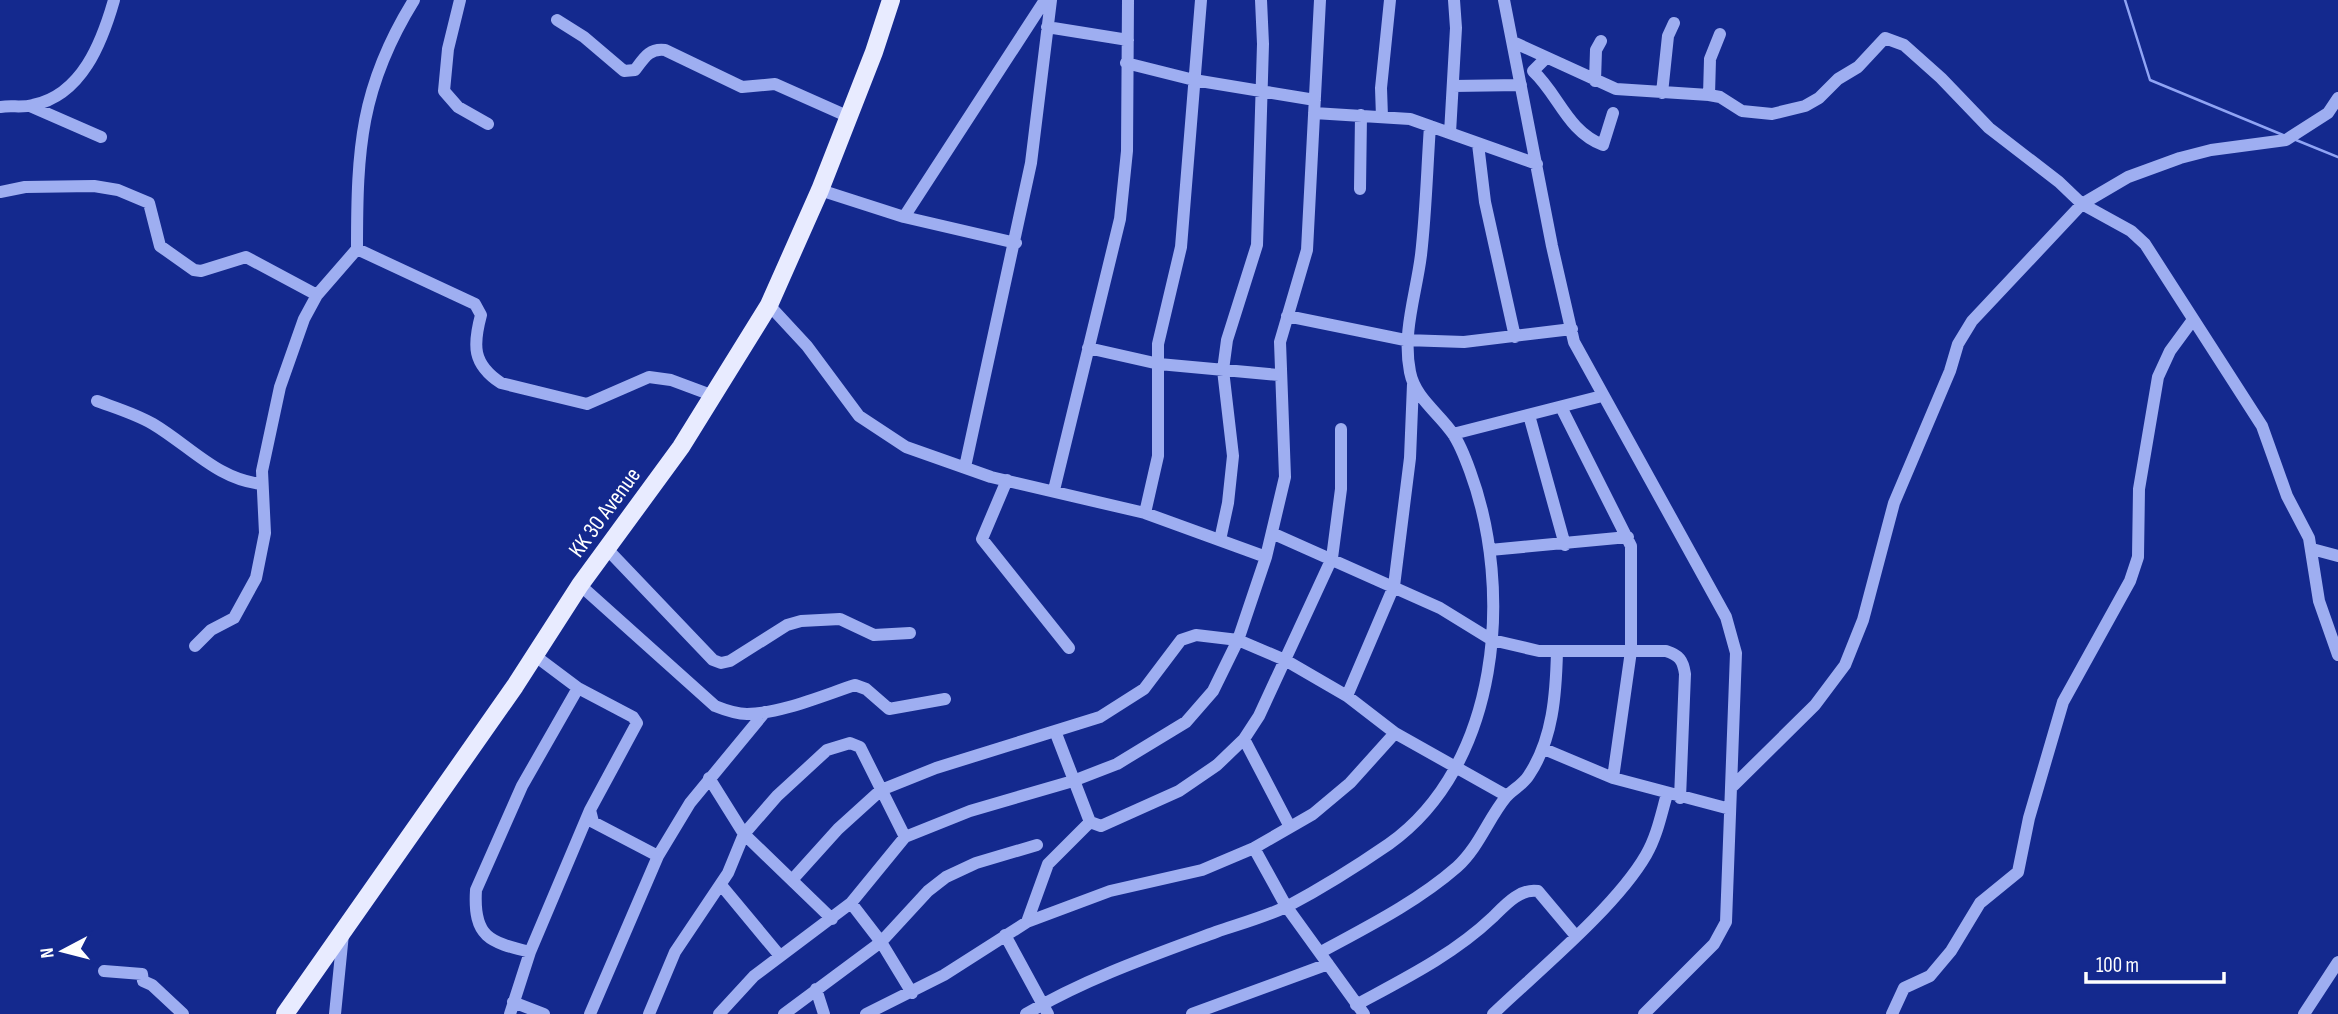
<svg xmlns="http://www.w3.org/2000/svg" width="2338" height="1014" viewBox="0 0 2338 1014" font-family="'Sofia Sans Condensed',sans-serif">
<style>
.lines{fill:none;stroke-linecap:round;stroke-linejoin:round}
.stream{stroke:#90a4f4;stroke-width:2.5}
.minor{stroke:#9eaef1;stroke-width:12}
.major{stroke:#e8ebff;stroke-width:18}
.labels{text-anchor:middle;stroke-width:5;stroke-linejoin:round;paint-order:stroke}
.street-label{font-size:23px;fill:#fff;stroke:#14298e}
</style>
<rect width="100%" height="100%" fill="#14298e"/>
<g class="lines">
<path class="stream" d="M 2125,0 L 2150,80 L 2283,135
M 2296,140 L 2338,157"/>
<path class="minor" d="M 414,0 C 360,87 357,149 357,249 L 475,304 L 481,315 C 473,345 472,364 501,383 L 587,404 L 649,377 L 671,380 L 714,396
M 460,0 L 448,49 L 444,91 L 458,107 L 488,124
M 1504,0 L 1552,246 L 1574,342 L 1726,617 L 1736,653 L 1726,922 L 1714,944 L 1644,1014
M 557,20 L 584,37 L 624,71 L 635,70 C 644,58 649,48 665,50 L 742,87 L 775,84 L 847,116
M 1047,27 L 1128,40
M 1513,42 L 1616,89 L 1709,95 L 1720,97 L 1742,111 L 1772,114 L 1805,106 L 1819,98 L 1838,79 L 1858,67 L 1885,38 L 1904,45 L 1941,78 L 1989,128 L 2059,182 L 2082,204 L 2131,231 L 2145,244 L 2262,426 L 2287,496 L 2309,538 L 2319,601 L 2338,655
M 1546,58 L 1533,71 C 1559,95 1567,131 1603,145 L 1613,113
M 1126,63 L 1194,80 L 1315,100
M 1595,81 L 1596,50 L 1601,41
M 1453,86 L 1521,85
M 1662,93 L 1668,36 L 1674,23
M 1709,95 L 1710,59 L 1720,34
M 30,106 L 101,137
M 0,107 C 11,105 22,108 33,105 C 82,95 102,42 114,0
M 1314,113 L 1410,119 L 1537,164
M 1382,117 L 1381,88 L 1390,0
M 1450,133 L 1456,28 L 1454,0
M 1478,144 L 1485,202 L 1515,337
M 1360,189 L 1361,115
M 820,190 L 904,217 L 1016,243
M 0,192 L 25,187 L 94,186 L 118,190 L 149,203 L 160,246 L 194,270 L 201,271 L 246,257 L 317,295
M 904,217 L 1045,0
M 769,305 L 807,346 L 859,416 L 906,447 L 991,477 L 1145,513 L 1266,557
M 1287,316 L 1405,340 L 1464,342 L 1572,329
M 1088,348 L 1159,364 L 1279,375
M 97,401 C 116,408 136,414 153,424 C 190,446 218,480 262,484
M 1561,407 L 1631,546 L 1631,651 L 1613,778
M 1529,415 L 1565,545
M 1453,434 L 1602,396
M 965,467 L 1031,163 L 1051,0
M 1007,480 L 982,539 L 1069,648
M 1054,490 L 1120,219 L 1127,151 L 1128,0
M 1145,513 L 1158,456 L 1158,344 L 1181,247 L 1201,0
M 1274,534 L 1440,608 L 1492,640 L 1539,651 L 1666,651 C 1679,655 1683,660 1685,674 L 1680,798
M 1220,540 L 1228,503 L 1233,456 L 1223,370 L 1227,340 L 1257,245 L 1263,44 L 1261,0
M 2312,549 L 2338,556
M 608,550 L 713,660 L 721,663 L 730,661 L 787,625 L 801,621 L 840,619 L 874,635 L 910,633
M 1490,550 L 1628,537
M 580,585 L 715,706 C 725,710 736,714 747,714 C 780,714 824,695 855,685 L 866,689 L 889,709 L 945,699
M 195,646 L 211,630 L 234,618 L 256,578 L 265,533 L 262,471 L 280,387 L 304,319 L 317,295 L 357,249
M 1347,696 L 1394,586 L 1410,458 L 1413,384
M 1055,731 L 1090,822 L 1101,826 L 1179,791 L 1217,765 L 1244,739 L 1259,716 L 1332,558 L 1341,489 L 1341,429
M 1244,739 L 1290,827
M 1544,749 L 1613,778 L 1730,809
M 709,778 L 744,834 L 832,919
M 1731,788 L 1815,705 L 1845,665 L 1863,620 L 1894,503 L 1950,371 L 1958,344 L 1972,321 L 2082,204 L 2128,177 L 2180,158 L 2211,150 L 2286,140 L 2328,113 L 2338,98
M 590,810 L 593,822 L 658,856
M 1254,848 L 1286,906 L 1364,1014
M 792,880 L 838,829 L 881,790 L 936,768 L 1100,717 L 1144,689 L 1181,640 L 1196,635 L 1238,640 L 1285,660 L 1347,696 L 1395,733 L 1507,796
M 721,885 L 780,956
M 851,903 L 881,942 L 912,993
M 1027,922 L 1048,864 L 1090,822
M 1005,935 L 1048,1014
M 530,952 C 490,942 473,938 476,890 L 522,786 L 578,688
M 1321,952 C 1367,927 1417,902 1457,867 C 1479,847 1488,819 1506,797 C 1513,789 1523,785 1529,775 C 1553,739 1556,694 1557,651
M 104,971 L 142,974 L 143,981 L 152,985 L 183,1014
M 816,989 L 824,1014
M 513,1002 L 544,1014
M 1356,1005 C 1404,979 1453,955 1493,917 C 1505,905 1520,888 1538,891 L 1575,935
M 335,1014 L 343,934
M 510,1014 L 530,952 L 590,810 L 637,723 L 633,717 L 578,688 L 534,655
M 590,1014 L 658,856 L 690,803 L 765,712
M 649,1014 L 675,952 L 728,873 L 744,834 L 777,796 L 827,750 L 850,743 L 860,747 L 905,837
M 719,1014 L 754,976 L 851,903 L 905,837 L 970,811 L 1073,781 L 1117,764 L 1186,722 L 1213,691 L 1238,640 L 1266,557 L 1285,477 L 1280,342 L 1307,250 L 1320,0
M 784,1014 L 881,942 L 928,891 L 946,877 L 976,863 L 1037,845
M 866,1014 L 944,975 L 1027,922 L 1110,891 L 1202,870 L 1254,848 L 1313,814 L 1350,783 L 1395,733
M 1026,1014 C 1085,979 1151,956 1216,932 C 1239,924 1265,917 1288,906 C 1322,888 1357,866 1389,844 C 1500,765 1514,590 1470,471 C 1466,460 1460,444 1453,434 C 1439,413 1415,398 1410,372 C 1402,332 1416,295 1421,255 C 1426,212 1427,169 1430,126
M 1192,1014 L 1328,964
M 1493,1014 C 1538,971 1616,907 1646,855 C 1657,836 1661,815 1667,794
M 1892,1014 L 1904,988 L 1930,976 L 1951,951 L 1980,903 L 2018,872 L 2029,818 L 2063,702 L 2130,581 L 2138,557 L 2139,489 L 2158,377 L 2170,351 L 2192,321
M 2304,1014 L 2338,962"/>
<path class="major" d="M 285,1014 L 515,686 L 580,585 L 681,447 L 769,305 L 820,190 L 874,52 L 891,0"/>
</g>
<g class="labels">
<g class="street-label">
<text transform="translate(604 512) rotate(-54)" y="8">KK 30 Avenue</text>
</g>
</g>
<g transform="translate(63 951) rotate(263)" stroke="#14298e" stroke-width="5" paint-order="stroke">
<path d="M0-5L12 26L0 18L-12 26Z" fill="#ffffff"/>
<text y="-10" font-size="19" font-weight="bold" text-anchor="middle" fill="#ffffff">N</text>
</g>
<path d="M2086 972v10h138v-10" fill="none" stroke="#ffffff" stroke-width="3.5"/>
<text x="2096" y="972" font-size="21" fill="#ffffff" stroke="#14298e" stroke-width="5" paint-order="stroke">100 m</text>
</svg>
